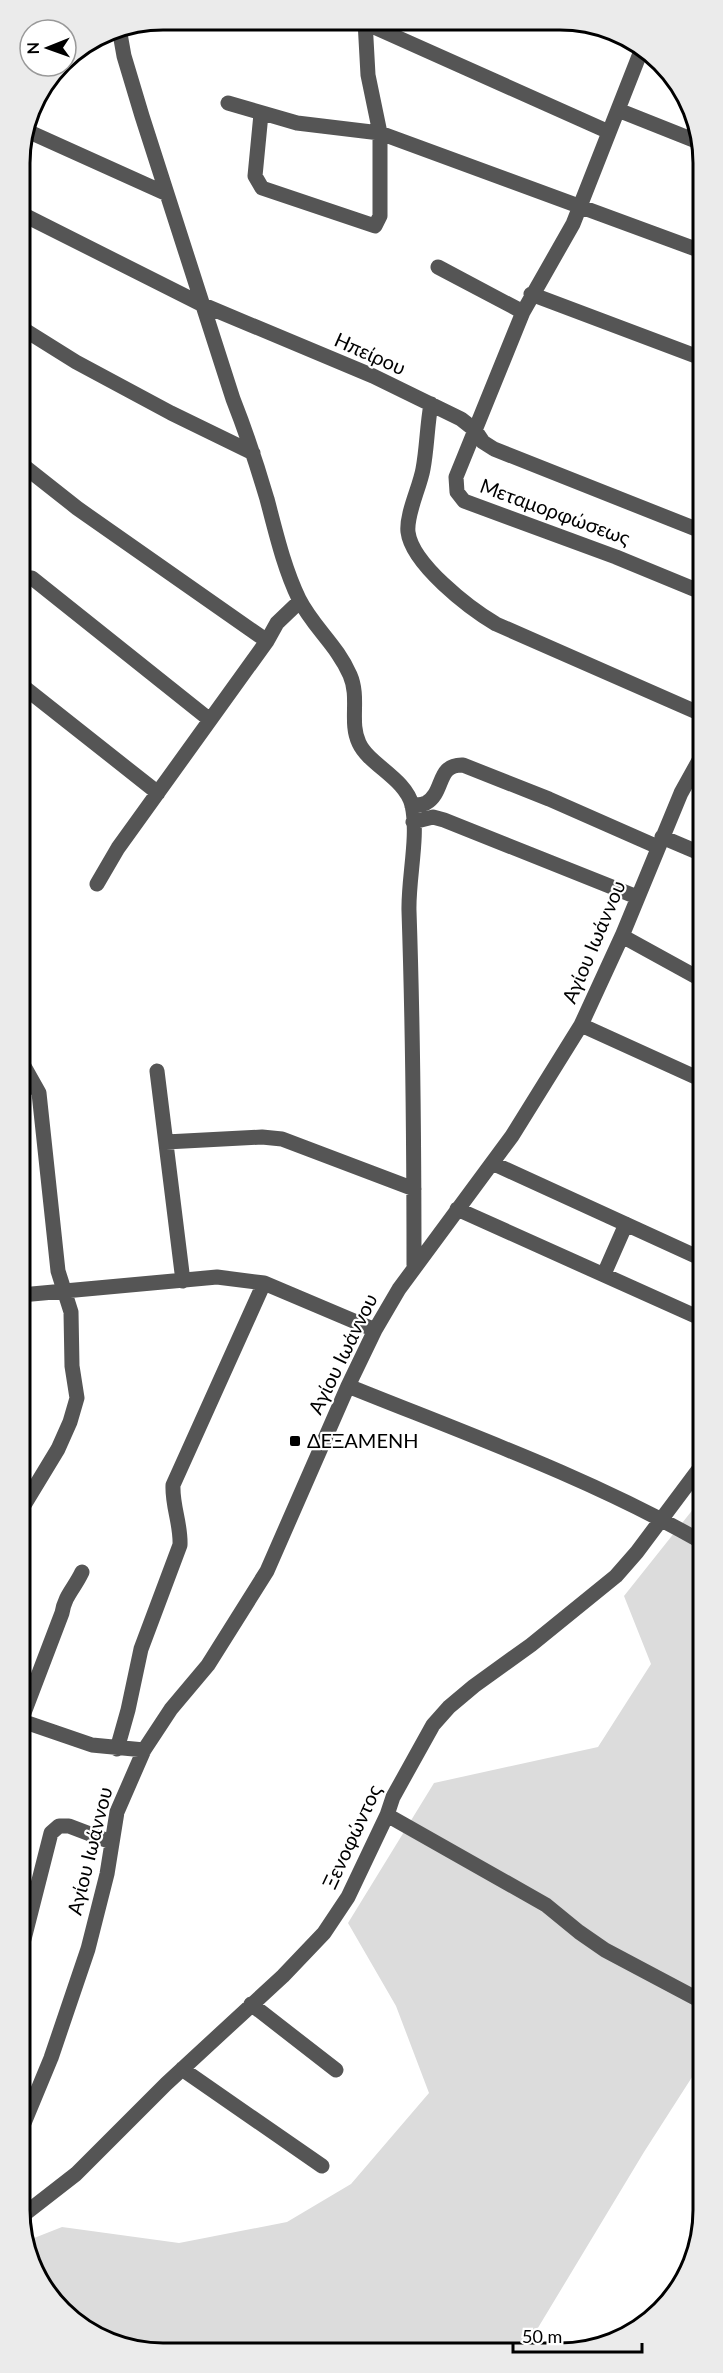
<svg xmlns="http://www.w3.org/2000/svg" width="723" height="2373" viewBox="0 0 723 2373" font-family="Lato,sans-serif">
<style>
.green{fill:#dcdcdc}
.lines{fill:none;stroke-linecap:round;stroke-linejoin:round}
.minor{stroke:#555;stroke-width:15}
.poi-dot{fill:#000;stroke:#fff;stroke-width:2}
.labels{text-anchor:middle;stroke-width:4.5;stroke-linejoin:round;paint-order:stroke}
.street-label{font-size:20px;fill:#000;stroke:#fff}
.poi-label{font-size:20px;fill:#000;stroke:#fff;text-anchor:start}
.rim{fill:none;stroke:#000;stroke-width:3}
</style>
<rect width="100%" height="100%" fill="#fff"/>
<path class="green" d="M 702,1498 L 703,2060 L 644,2152 L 524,2351 L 134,2351 L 61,2311 L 24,2242 L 62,2227 L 179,2243 L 287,2222 L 351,2184 L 429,2093 L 396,2006 L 348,1923 L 434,1783 L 598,1747 L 651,1664 L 624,1596 Z"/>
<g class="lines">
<path class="minor" d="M 365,23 L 609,132
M 119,28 L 124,56 L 142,116 L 233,399 C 246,432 257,465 267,499 C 276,533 284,568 299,599 C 313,627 337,645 350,675 C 360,698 349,722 359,743 C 369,765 405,778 412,805 C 419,836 408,879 409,911 C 413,1029 414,1147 414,1265
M 641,51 L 573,224 L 523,312 L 456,477 L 457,492 L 464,501 L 616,557 L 701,592
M 228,103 L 297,123 L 380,133 L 701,251
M 618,110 L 701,143
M 261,114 L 255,176 L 262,188 L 375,226 L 380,216 L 380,133 L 368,75 L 365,21
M 25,130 L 167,194
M 20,213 L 201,304 L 373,376 L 461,419 L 475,430 L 483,442 L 494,449 L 701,531
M 438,267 L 523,312
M 531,294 L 701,358
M 20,327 L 76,362 L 171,413 L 253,453
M 431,404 C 427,426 427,448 423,469 C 420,487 406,514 408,532 C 412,564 469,608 496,624 L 701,714
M 20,463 L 77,508 L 267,641
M 32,578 L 210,720
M 20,684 L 158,793
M 412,806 C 416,805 422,805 426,803 C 445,792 436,764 463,765 L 549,799 L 658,847
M 413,822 L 433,817 L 444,820 L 637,897
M 662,837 L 702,854
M 97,884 L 118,848 L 267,641 L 277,623 L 300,601
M 622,936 L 702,980
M 581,1025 L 702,1080
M 21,1061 L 39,1093 L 58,1271 L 71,1312 L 72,1366 L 77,1398 L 70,1422 L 58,1449 L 21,1510
M 157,1071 L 183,1281
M 166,1142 L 262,1137 L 282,1139 L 414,1189
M 492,1163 L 702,1259
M 457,1209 L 702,1319
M 604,1274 L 626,1224
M 21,1295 L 217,1277 L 264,1283 L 375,1330
M 348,1386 C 467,1434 590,1478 702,1542
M 22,1718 L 62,1613 C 65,1595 74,1589 82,1572
M 22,1721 L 92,1745 L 144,1750
M 117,1749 L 128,1710 L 141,1649 L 180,1545 C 181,1524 172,1506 173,1485 L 264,1283
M 387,1815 L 546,1905 L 579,1932 L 605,1950 L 703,2002
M 22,1947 L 51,1833 L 59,1826 L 69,1826 L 111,1842
M 251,2004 L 336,2070
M 182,2069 L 322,2166
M 22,2128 L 51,2058 L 88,1949 L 107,1874 L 117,1812 L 144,1750 L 171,1709 L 208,1665 L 267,1571 L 348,1386 L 375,1330 L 399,1289 L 512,1136 L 581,1025 L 622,936 L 681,793 L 702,755
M 22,2216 L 76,2174 L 166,2084 L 283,1976 L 324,1933 L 348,1897 L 387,1815 L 393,1797 L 433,1725 L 449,1707 L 474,1686 L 531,1645 L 616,1576 L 637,1552 L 702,1465"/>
</g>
<rect class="poi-dot" x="289" y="1435" width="12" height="12" rx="3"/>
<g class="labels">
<g class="street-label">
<text transform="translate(370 354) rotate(24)" y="7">Ηπείρου</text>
<text transform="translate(555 512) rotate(20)" y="7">Μεταμορφώσεως</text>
<text transform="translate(594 942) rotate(-67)" y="7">Αγίου Ιωάννου</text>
<text transform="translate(343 1354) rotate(-64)" y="7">Αγίου Ιωάννου</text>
<text transform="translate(352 1837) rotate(-65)" y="7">Ξενοφώντος</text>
<text transform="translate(90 1851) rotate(-76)" y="7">Αγίου Ιωάννου</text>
</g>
<g class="poi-label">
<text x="307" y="1448">ΔΕΞΑΜΕΝΗ</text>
</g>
</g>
<path d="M0 0H723V2373H0ZM163 30H560A133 133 0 0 1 693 163V2210A133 133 0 0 1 560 2343H163A133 133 0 0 1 30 2210V163A133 133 0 0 1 163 30Z" fill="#ebebeb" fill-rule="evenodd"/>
<path class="rim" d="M163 30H560A133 133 0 0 1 693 163V2210A133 133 0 0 1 560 2343H163A133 133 0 0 1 30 2210V163A133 133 0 0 1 163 30Z"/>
<g transform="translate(48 48) rotate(269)"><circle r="28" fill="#ffffff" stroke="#999999" stroke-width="1.5"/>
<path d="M0-4.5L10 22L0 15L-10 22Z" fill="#000000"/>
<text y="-9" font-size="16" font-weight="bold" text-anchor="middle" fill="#000000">N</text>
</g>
<path d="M513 2343v9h129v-9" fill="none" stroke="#000000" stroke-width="3"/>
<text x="522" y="2343" font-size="18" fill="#000000" stroke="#ffffff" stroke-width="4.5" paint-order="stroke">50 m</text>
</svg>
